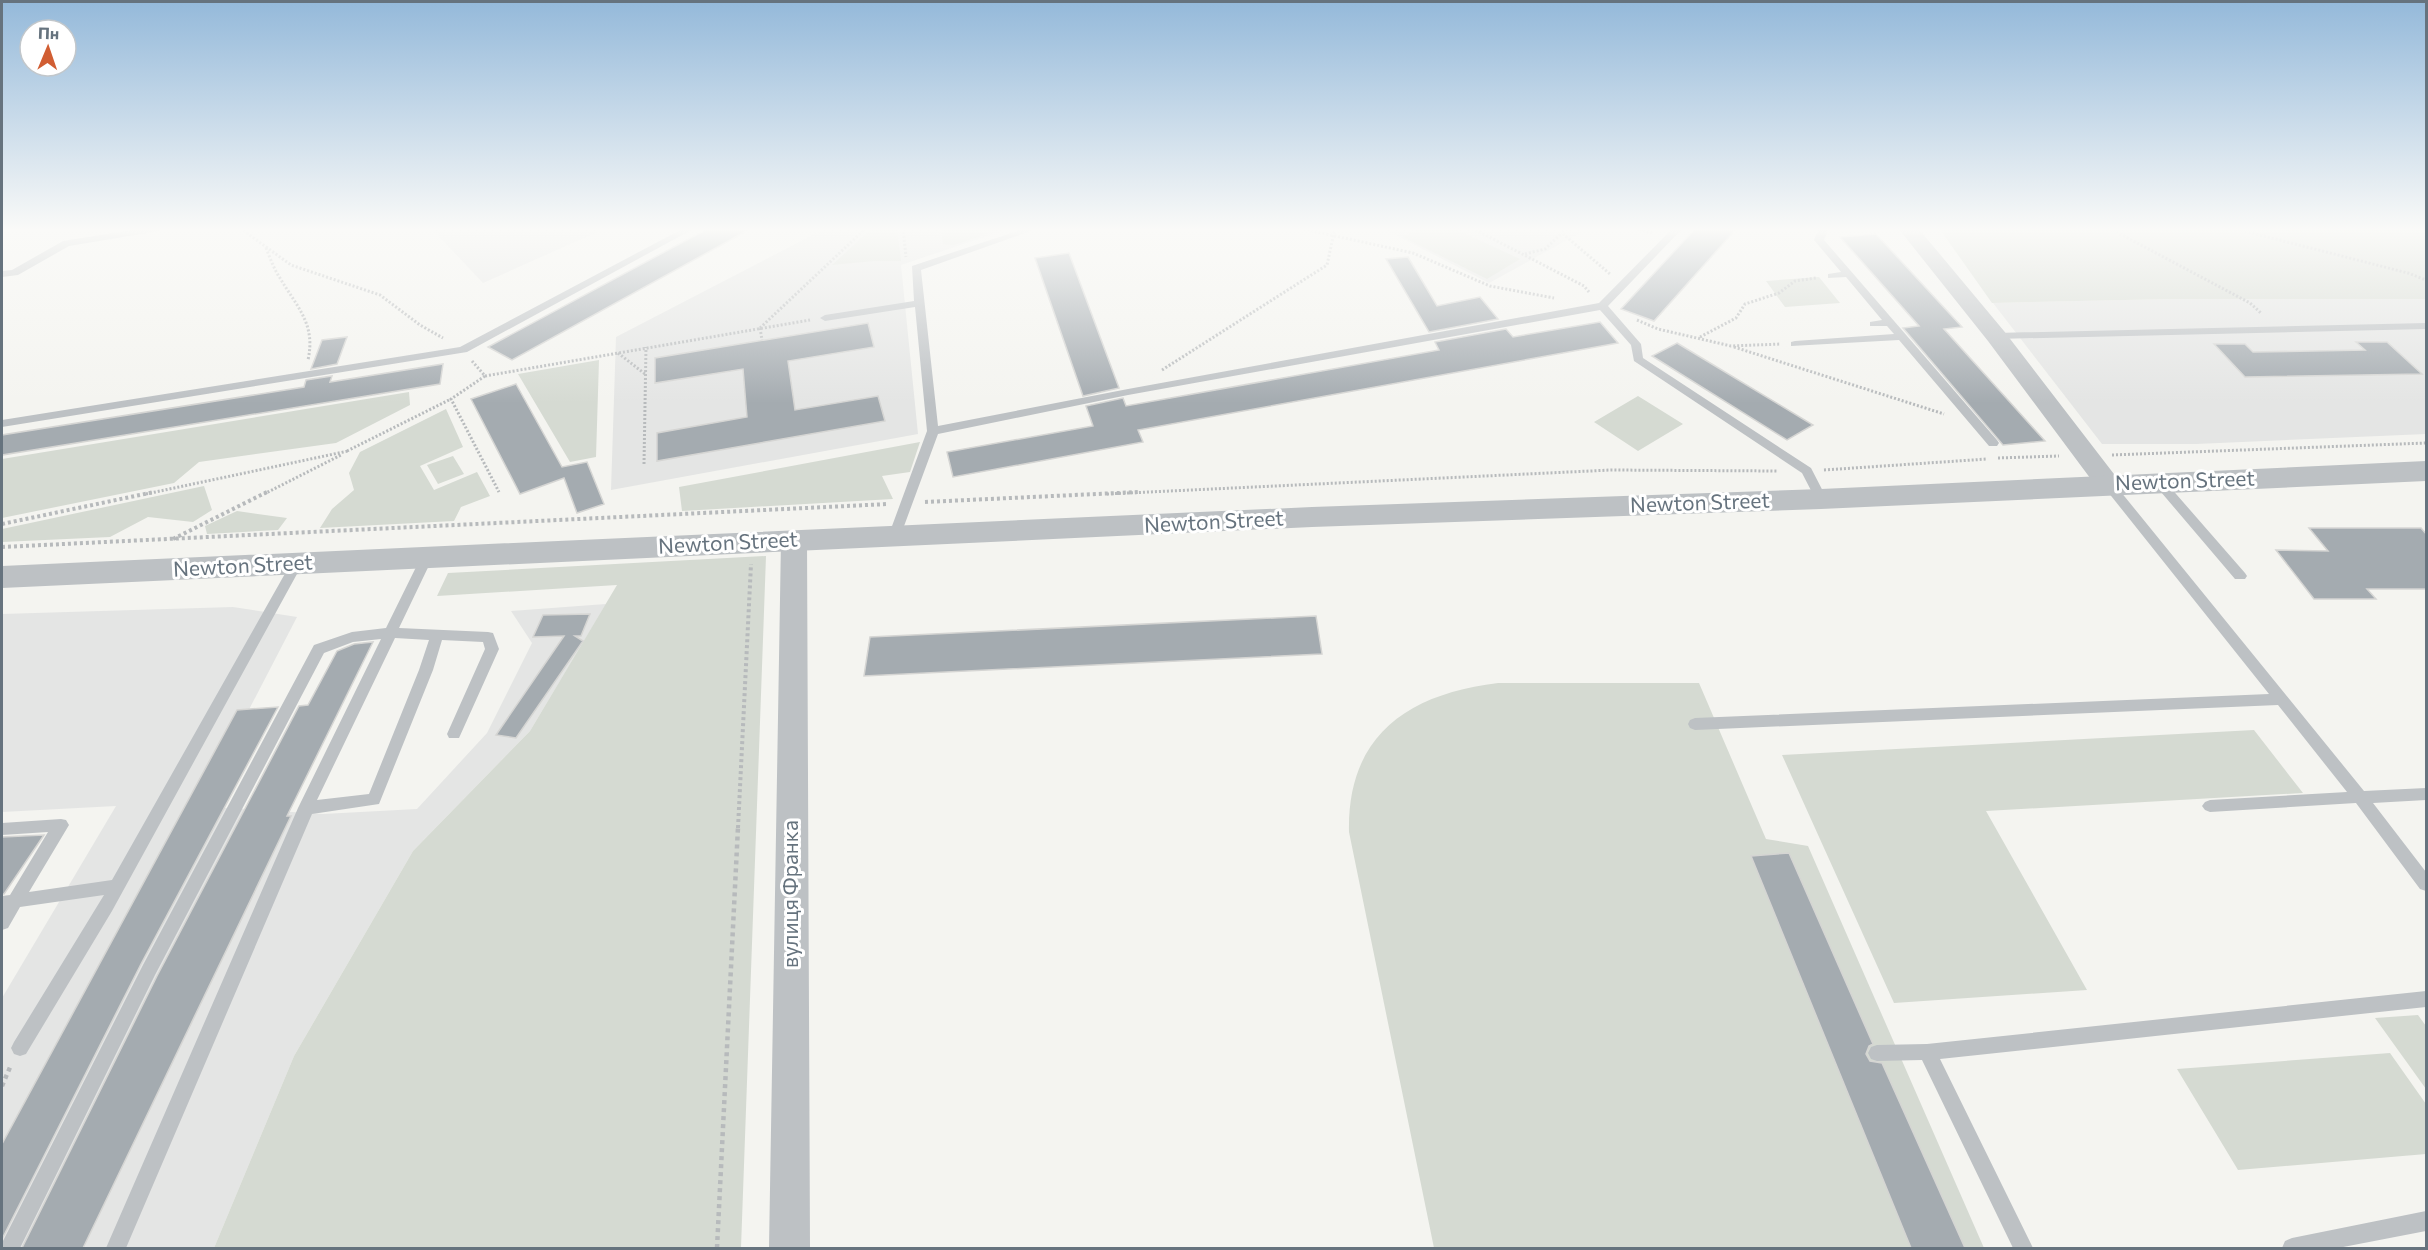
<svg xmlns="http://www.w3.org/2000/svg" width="2428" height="1250" viewBox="0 0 2428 1250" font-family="Commissioner,sans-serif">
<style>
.built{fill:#e4e5e4}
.green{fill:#d5dad2}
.building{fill:#a4abb0;stroke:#d5d5d3;stroke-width:1.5}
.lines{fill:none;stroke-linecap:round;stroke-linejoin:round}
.path-far2{stroke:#b7babc;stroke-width:3;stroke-dasharray:2 2;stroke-linecap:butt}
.path-far1{stroke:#b7babc;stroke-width:4;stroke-dasharray:3 3;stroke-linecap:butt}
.path{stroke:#b7babc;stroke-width:4.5;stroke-dasharray:4 4;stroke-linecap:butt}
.service{fill:#bdc1c4;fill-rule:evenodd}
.minor{fill:#bdc1c4;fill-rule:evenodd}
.tertiary{fill:#bdc1c4;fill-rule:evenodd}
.labels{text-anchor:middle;stroke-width:6;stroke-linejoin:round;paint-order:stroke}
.street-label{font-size:21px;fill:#66737e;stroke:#fff}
</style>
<rect width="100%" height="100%" fill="#f4f4f0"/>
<path class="built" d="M 431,228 L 606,228 L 483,283 Z
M 826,228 L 1011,228 L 901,265 L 918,434 L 611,490 L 616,337 Z
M 1382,228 L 1589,228 L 1489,283 Z
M 2171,299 L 2426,299 L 2426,434 L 2196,444 L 2102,444 L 1993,303 Z
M 606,604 L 530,731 L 413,851 L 294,1056 L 214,1248 L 2,1248 L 2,998 L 116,806 L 2,812 L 2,614 L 233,607 L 297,617 L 199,806 L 323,814 L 417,809 L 487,733 L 532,643 L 511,611 Z"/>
<path class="green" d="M 872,228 L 897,228 L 901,261 L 874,261 L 832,265 Z
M 941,228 L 1004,228 L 954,245 L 943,244 Z
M 1420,228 L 1453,228 L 1520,259 L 1487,279 L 1403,237 Z
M 1939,228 L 2426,228 L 2426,299 L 2171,299 L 1992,303 Z
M 1819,277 L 1840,303 L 1785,307 L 1766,281 Z
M 599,360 L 596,457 L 570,462 L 518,374 Z
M 409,392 L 410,405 L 336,443 L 199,462 L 174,483 L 2,518 L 2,459 Z
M 1638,396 L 1683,424 L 1638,451 L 1594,422 Z
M 446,409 L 463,447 L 420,466 L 434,490 L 477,472 L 490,496 L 461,507 L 454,521 L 320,528 L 332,509 L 354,490 L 349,473 L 360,452 Z
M 920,442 L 910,472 L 882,476 L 893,499 L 682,511 L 679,487 Z
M 453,456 L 464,474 L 438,484 L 427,465 Z
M 204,486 L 212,510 L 193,522 L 148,517 L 110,537 L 2,542 L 2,529 Z
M 237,511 L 287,518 L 278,530 L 207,534 L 205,526 Z
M 766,556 L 741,1248 L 214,1248 L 294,1056 L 413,851 L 530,731 L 617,585 L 437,596 L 448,573 Z
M 1498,683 L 1699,683 L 1766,839 L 1808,846 L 1984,1248 L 1434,1248 L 1349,832 C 1347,735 1408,694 1498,683 Z
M 2254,730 L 2303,793 L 1986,811 L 2087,990 L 1894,1003 L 1782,755 Z
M 2418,1015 L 2426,1026 L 2426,1089 L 2375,1018 Z
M 2390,1053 L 2426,1104 L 2426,1154 L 2238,1170 L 2177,1069 Z"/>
<path class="building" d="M 709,228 L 752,228 L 512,360 L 488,347 Z
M 1696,228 L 1737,228 L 1654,321 L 1621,309 Z
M 1876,234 L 1962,327 L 1944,329 L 2045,441 L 2003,445 L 1903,328 L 1919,326 L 1840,237 Z
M 1069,253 L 1119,388 L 1083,396 L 1035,258 Z
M 1408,257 L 1437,306 L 1480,297 L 1498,319 L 1429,332 L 1386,259 Z
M 1600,322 L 1618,343 L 1138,430 L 1143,442 L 953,477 L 947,452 L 1093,426 L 1086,406 L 1123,398 L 1126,406 L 1439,350 L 1435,342 L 1506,329 L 1513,337 Z
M 868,323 L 874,347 L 788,361 L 795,410 L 878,396 L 885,421 L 657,461 L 657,433 L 747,417 L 743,369 L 655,383 L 655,358 Z
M 347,337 L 337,364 L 311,369 L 322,340 Z
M 2356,342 L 2387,342 L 2422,374 L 2245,377 L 2214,344 L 2245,344 L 2253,352 L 2365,350 Z
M 1677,343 L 1813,425 L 1787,440 L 1652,356 Z
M 443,364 L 440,384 L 2,455 L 2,435 L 304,387 L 306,380 L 332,376 L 330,382 Z
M 516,384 L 562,467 L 587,462 L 604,504 L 577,513 L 564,478 L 520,494 L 471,399 Z
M 2309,528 L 2421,528 L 2427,535 L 2427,589 L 2367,589 L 2376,599 L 2314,599 L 2276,550 L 2328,551 Z
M 590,614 L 581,636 L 575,636 L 583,641 L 516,738 L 496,735 L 564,636 L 533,637 L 543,615 Z
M 1316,616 L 1322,654 L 864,676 L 870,637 Z
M 373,642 L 287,816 L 291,816 L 83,1248 L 22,1248 L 157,976 L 299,706 L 308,705 L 337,651 L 354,644 Z
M 278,707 L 141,964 L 2,1239 L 2,1144 L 237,710 Z
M 44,835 L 4,894 L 2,894 L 2,837 Z
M 1789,853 L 1873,1044 L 1869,1046 L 1866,1054 L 1870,1061 L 1882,1063 L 1965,1248 L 1911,1248 L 1751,856 Z"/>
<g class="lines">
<path class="path-far2" d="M 240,228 L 291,265 L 380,295 L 420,325 L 443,338
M 903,228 L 906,257
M 1299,228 L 1413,253 L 1490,286 L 1554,298
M 1472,228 L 1584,286 L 1589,292
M 1567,228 L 1562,233 L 1610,274
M 1635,228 L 1652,233
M 2109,228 L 2250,303 L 2262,314
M 2233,228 L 2408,273 L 2426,280
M 266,248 C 270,258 274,269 280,278 C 297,307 316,324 308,360
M 1525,254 L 1545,249 L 1562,233
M 1637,320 L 1658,329 L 1731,346 L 1781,344
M 760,328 L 866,228
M 760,328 L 762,340
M 1700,337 L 1736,318 L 1745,304 L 1779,293 L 1795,281 L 1816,278
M 1734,347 L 1944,414
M 618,353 L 645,374
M 472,361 L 485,376 L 451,399 L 499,492
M 1162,370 L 1327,265 L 1335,228
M 485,376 L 810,320
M 347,451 L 451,399
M 2112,455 L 2426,443
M 1998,458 L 2059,456
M 644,464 L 646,347
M 1824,470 L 1987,459
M 146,494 L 348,451
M 264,494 L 341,455
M 1107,494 L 1611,470 L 1778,471"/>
<path class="path-far1" d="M 925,502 L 1139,492
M 2,524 L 154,492
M 173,539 L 267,492
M 2,547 L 888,504
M 738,828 L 751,564"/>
<path class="path" d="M 2,1086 L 11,1065
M 717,1248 L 738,827"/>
<path class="service" d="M 144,228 L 164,228 L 159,231 L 69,246 L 18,275 L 2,277 L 2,271 L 12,270 L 63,241 Z
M 684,228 L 695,228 L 467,352 L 2,427 L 2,420 L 460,347 Z
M 1026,228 L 1039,228 L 921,270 L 938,426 L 1128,389 L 1599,303 L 1673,228 L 1683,228 L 1608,306 L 1641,344 L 1643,358 L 1811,468 L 1827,499 L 1821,503 L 1817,502 L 1802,473 L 1634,361 L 1631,345 L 1600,310 L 1128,395 L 938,434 L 900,537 L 894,541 L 890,540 L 888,537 L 927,431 L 915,307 L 825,321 L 820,318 L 825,315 L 914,301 L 912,266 Z
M 1819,228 L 1829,228 L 1824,240 L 1997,440 L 1999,443 L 1997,446 L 1989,446 L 1899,340 L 1791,346 L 1791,342 L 1795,341 L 1894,334 L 1887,326 L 1870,326 L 1870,322 L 1882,320 L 1846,277 L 1828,278 L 1828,274 L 1841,272 L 1814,240 Z
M 2426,323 L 2426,329 L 1996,339 L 1991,336 L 1996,333 Z
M 2159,478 L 2163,479 L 2245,573 L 2247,576 L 2245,579 L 2235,579 L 2155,485 L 2153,482 L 2155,479 Z
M 2108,480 L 2112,481 L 2364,791 L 2426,788 L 2426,800 L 2373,803 L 2426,872 L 2426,891 L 2420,889 L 2356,803 L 2210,812 L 2205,810 L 2202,806 L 2205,802 L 2210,800 L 2347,792 L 2278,705 L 1695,730 L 1690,728 L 1688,724 L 1690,720 L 1695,718 L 2269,694 L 2104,487 L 2102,484 L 2104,481 Z
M 427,553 L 433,557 L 399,628 L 488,632 L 493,633 L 499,649 L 459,738 L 449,738 L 447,734 L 485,649 L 483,642 L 442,640 L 433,670 L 379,804 L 312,814 L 126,1248 L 106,1248 L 298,808 L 381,639 L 353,642 L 324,653 L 155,975 L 20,1248 L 2,1248 L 3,1241 L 143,965 L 314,645 L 352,632 L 386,628 L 421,557 ZM 395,638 L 429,640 L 419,670 L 369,794 L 317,800 Z
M 297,558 L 303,563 L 112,911 L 26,1054 L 20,1056 L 14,1054 L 11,1048 L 14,1042 L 104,895 L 20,907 L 8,928 L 2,930 L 2,896 L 10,895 L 48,832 L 2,835 L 2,823 L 61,819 L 66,820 L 69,825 L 29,892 L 112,880 L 291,563 Z
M 2426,991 L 2426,1007 L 1940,1059 L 2033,1248 L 2013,1248 L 1922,1060 L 1877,1061 L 1871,1059 L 1868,1053 L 1871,1047 L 1877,1045 L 1927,1044 Z
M 2426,1211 L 2426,1231 L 2338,1248 L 2282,1248 L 2285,1241 L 2292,1238 Z"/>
<path class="minor" d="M 1898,228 L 1918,228 L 2004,331 L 2117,478 L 2121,484 L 2117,490 L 2108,492 L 2099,490 L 1988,341 Z
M 794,531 L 803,533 L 807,540 L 810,1248 L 769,1248 L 781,540 L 785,533 Z"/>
<path class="tertiary" d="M 2426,461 L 2426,481 L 1821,509 L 1312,527 L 2,588 L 2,566 L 1312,507 L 1821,489 Z"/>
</g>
<linearGradient id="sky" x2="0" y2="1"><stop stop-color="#94b9da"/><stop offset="0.57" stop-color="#fafaf8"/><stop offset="1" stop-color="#fafaf8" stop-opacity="0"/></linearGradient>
<rect width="2428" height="403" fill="url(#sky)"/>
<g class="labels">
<g class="street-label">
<text transform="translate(2185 481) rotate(-2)" y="7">Newton Street</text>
<text transform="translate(1700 503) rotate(-2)" y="7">Newton Street</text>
<text transform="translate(1214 522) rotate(-3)" y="7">Newton Street</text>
<text transform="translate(728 543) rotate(-3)" y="7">Newton Street</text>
<text transform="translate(243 566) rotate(-3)" y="7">Newton Street</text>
<text transform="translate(791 894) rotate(-90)" y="7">вулиця Франка</text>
</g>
</g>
<rect width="2428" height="1250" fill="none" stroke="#66737e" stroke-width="6"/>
<g transform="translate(48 48) rotate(2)"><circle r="28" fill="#ffffff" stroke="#c2c7cb" stroke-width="1.5"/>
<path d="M0-4.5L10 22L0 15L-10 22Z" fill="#d15e33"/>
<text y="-9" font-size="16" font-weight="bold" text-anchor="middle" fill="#66737e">Пн</text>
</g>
</svg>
